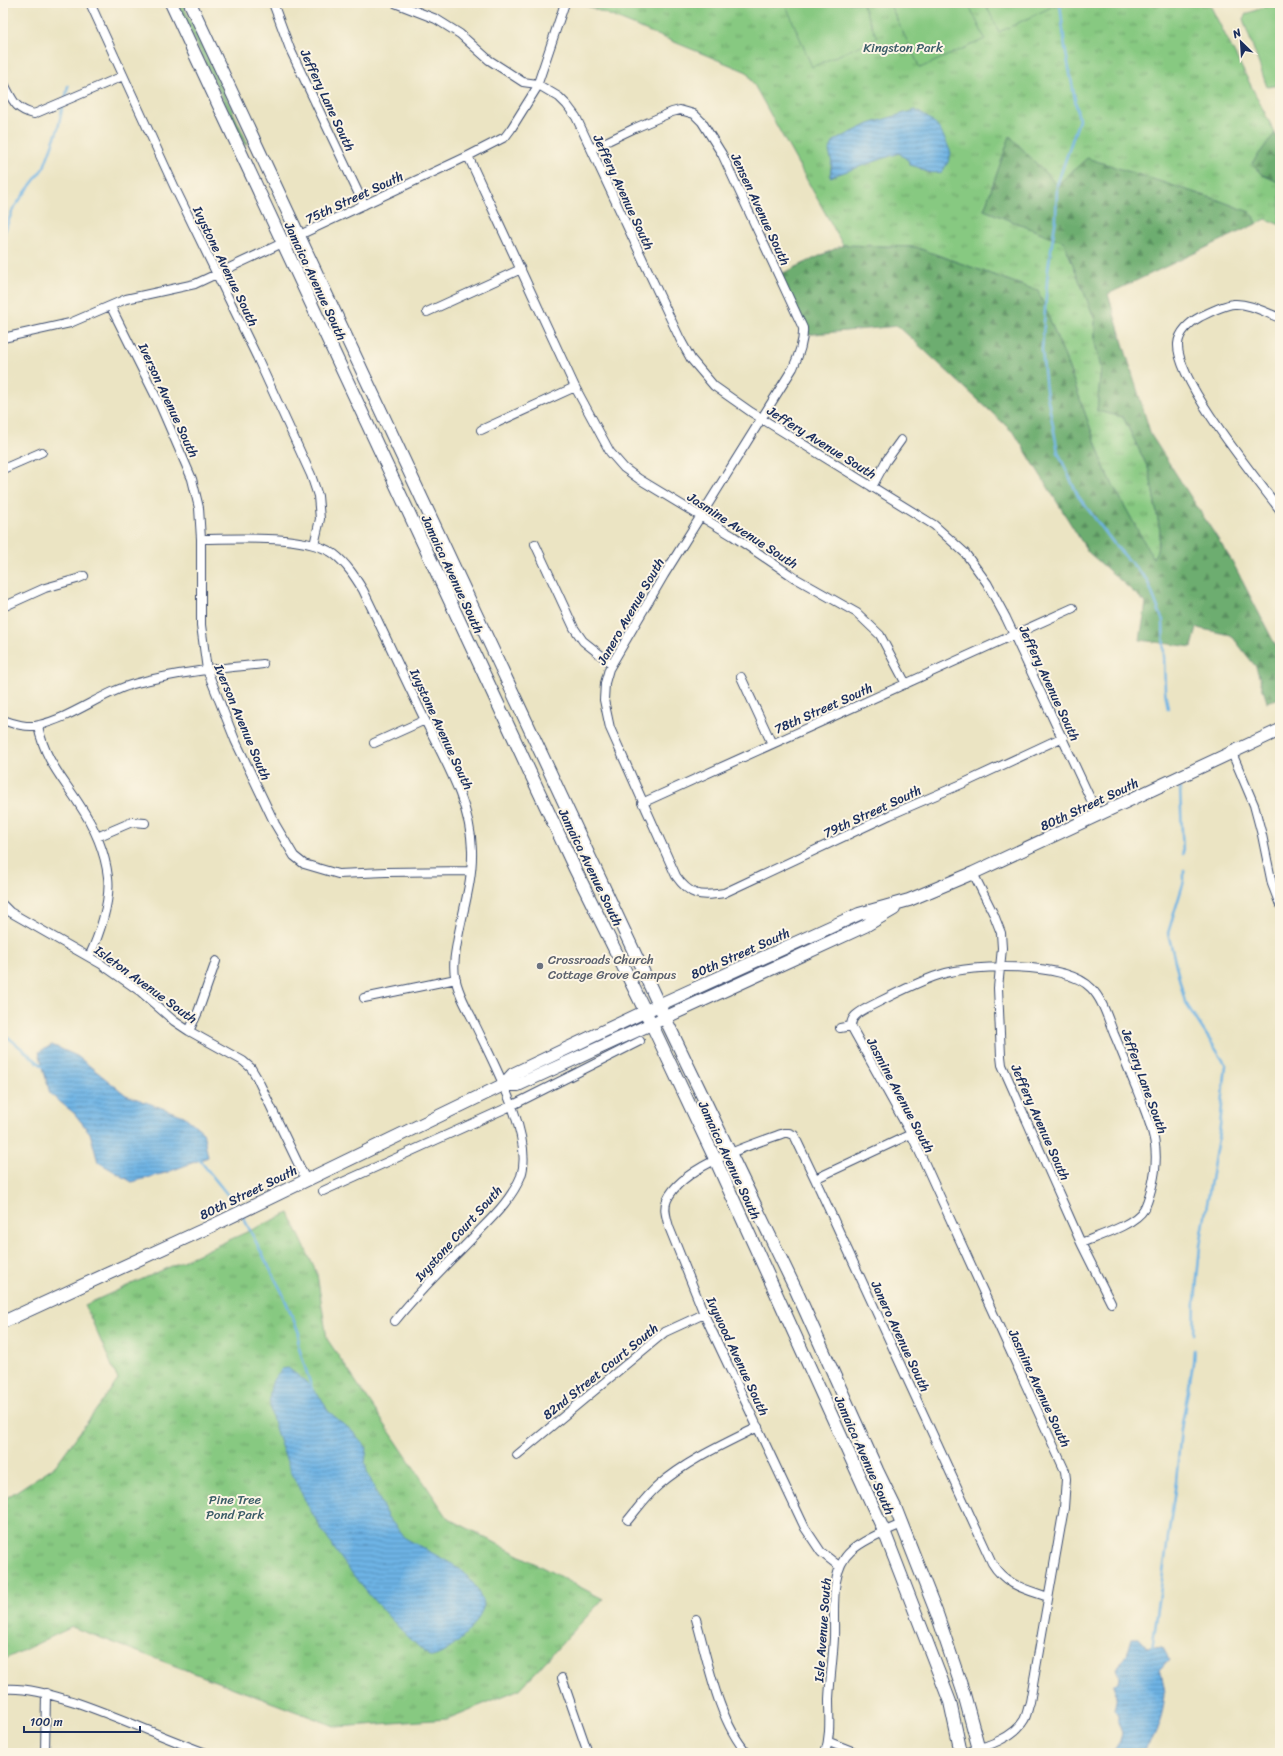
<svg xmlns="http://www.w3.org/2000/svg" width="1283" height="1756" viewBox="0 0 1283 1756" font-family="Sriracha,sans-serif">
<style>
.grass{fill:url(#grass-tufts);stroke:#517c70;fill-rule:evenodd}
.forest{fill:url(#forest-firs);stroke:#446e66}
.pitch{fill:#87c981;stroke:#517c70}
.water{fill:url(#water-rules);stroke:#4471a1}
.lines{fill:none;stroke-linecap:round;stroke-linejoin:round}
.stream{stroke:#6db3e4;stroke-width:2.5}
.street-casing{stroke:#3a4a6d;stroke-width:10}
.secondary-casing{stroke:#3a4a6d;stroke-width:14}
.street{stroke:#fff;stroke-width:8}
.secondary{stroke:#fff;stroke-width:12}
.worship-dot{fill:#6b7280;stroke:#fcf5e5;stroke-width:1.5}
.labels{text-anchor:middle;stroke-width:4;stroke-linejoin:round;paint-order:stroke}
.park-label{font-size:13px;fill:#3b5d68;stroke:#fcf5e5}
.street-label{font-size:13px;fill:#1b2f5e;stroke:#fcf5e5}
.worship-label{font-size:13px;fill:#5b616d;stroke:#fcf5e5;text-anchor:start}
</style>
<defs>
<pattern id="grass-tufts" width="24" height="20" patternUnits="userSpaceOnUse"><rect width="24" height="20" fill="#87c981"/><path d="M3 7l-1-3M5 7V3M7 7l1-3M15 17l-1-3M17 17v-4M19 17l1-3" fill="none" stroke="#6ea46d"/></pattern>
<pattern id="forest-firs" width="22" height="20" patternUnits="userSpaceOnUse"><rect width="22" height="20" fill="#6dad6f"/><path d="M5 1l3.5 6h-7zM16 11l3.5 6h-7z" fill="#598d5e"/></pattern>
<pattern id="water-rules" width="6" height="5" patternUnits="userSpaceOnUse"><rect width="6" height="5" fill="#6db3e4"/><path d="M0 2.5h6" fill="none" stroke="#5992bc"/></pattern>
</defs>
<rect width="100%" height="100%" fill="#fcf5e5"/>
<filter id="ink" filterUnits="userSpaceOnUse"><feTurbulence type="fractalNoise" baseFrequency=".025" numOctaves="2"/><feDisplacementMap in="SourceGraphic" scale="8" xChannelSelector="R" yChannelSelector="G"/><feConvolveMatrix kernelMatrix="1 2 1 2 8 2 1 2 1" color-interpolation-filters="sRGB"/></filter>
<filter id="wash" filterUnits="userSpaceOnUse"><feTurbulence type="fractalNoise" baseFrequency=".012" numOctaves="4" result="noise"/><feDisplacementMap in="SourceGraphic" scale="16" xChannelSelector="R" yChannelSelector="G"/><feGaussianBlur stdDeviation="0.9" result="paint"/><feColorMatrix in="noise" values="0 0 0 0 0 0 0 0 0 0 0 0 0 0 0 0 0 1.4 0 .05"/><feComposite in="paint" operator="in"/></filter>
<g filter="url(#wash)">
<rect width="100%" height="100%" fill="#ebe4c3"/>
<path class="grass" d="M 177,3 L 182,3 L 248,144 L 245,145 Z
M 580,3 L 1209,3 L 1275,133 L 1252,163 L 1261,174 L 1280,183 L 1280,225 L 1266,219 L 1256,224 L 1252,213 L 1218,200 L 1087,159 L 1057,185 L 1010,137 L 984,210 L 1064,242 L 1095,320 L 1095,343 L 1101,368 L 1097,411 L 1123,417 L 1149,470 L 1160,531 L 1157,551 L 1153,559 L 1106,472 L 1065,357 L 1038,291 L 915,247 L 843,245 L 747,72 ZM 915,110 L 930,174 L 916,166 L 909,165 L 909,161 L 899,153 L 830,176 L 834,141 L 870,124 Z
M 289,1213 L 317,1274 L 327,1339 L 448,1518 L 603,1599 L 520,1689 L 447,1719 L 337,1727 L 72,1627 L 3,1660 L 3,1500 L 55,1466 L 118,1380 L 85,1305 Z"/>
<path class="forest" d="M 1275,133 L 1280,143 L 1280,183 L 1261,174 L 1252,163 Z
M 1010,136 L 1057,185 L 1087,158 L 1218,200 L 1252,213 L 1256,224 L 1108,294 L 1151,435 L 1232,561 L 1280,654 L 1280,698 L 1267,702 L 1256,667 L 1231,635 L 1197,628 L 1192,647 L 1140,640 L 1146,603 L 1088,552 L 1015,434 L 898,326 L 804,335 L 779,275 L 843,245 L 915,247 L 1038,291 L 1065,357 L 1106,472 L 1153,558 L 1157,551 L 1160,531 L 1149,470 L 1123,417 L 1097,411 L 1101,368 L 1095,343 L 1095,320 L 1064,242 L 984,210 Z"/>
<path class="pitch" d="M 785,3 L 862,3 L 877,38 L 812,67 Z
M 889,3 L 968,3 L 985,39 L 920,68 Z
M 985,3 L 1060,3 L 999,32 Z
M 1275,3 L 1280,3 L 1280,85 L 1267,87 L 1243,19 L 1246,14 Z"/>
<path class="water" d="M 915,110 C 938,123 941,129 951,153 L 948,162 L 942,172 C 923,175 925,167 909,165 L 909,161 L 899,153 L 830,177 L 832,163 L 829,151 L 834,141 L 869,124 Z
M 52,1045 L 77,1056 L 126,1095 L 184,1116 L 203,1132 L 208,1157 L 165,1173 L 132,1182 L 98,1162 L 90,1133 L 74,1113 L 50,1094 L 39,1052 Z
M 288,1368 L 305,1381 L 321,1398 L 328,1411 L 352,1431 L 367,1448 L 365,1462 L 367,1472 L 387,1516 L 405,1538 L 461,1569 L 476,1587 L 484,1605 C 477,1626 454,1651 432,1657 L 428,1655 C 363,1598 303,1516 277,1434 C 272,1417 266,1401 272,1383 C 273,1378 279,1373 282,1369 Z
M 1132,1638 L 1139,1638 L 1147,1647 L 1163,1648 L 1169,1659 L 1160,1669 C 1162,1677 1164,1685 1165,1693 C 1165,1708 1154,1750 1138,1753 C 1130,1754 1121,1753 1113,1753 L 1120,1742 L 1122,1733 L 1118,1722 L 1118,1716 L 1114,1710 L 1117,1696 L 1113,1685 L 1118,1682 L 1119,1677 L 1116,1667 L 1127,1656 Z"/>
<g class="lines">
<path class="stream" d="M 1060,3 L 1065,48 L 1079,120 L 1057,185 L 1056,218 L 1048,269 L 1042,350 L 1046,390 L 1058,452 L 1078,496 L 1115,545 L 1147,580 L 1163,621 L 1165,691 L 1168,709
M 65,100 L 68,86
M 3,236 L 13,209 L 44,167 L 58,129 L 63,104
M 1180,789 L 1183,854
M 1184,870 L 1184,881 L 1168,933 L 1185,1002 L 1226,1065 L 1220,1126 L 1200,1246 L 1195,1301 L 1194,1335
M 3,1033 L 45,1068
M 198,1158 L 239,1209
M 242,1215 L 282,1292 L 299,1333 L 298,1345 L 312,1389
M 1152,1650 L 1176,1482 L 1181,1429 L 1193,1363 L 1194,1350"/>
</g>
</g>
<g filter="url(#ink)">
<g class="lines">
<g class="street-casing">
<path id="street" d="M 90,3 L 174,186 L 257,357 L 311,475 L 318,496 L 320,519 L 314,545
M 273,3 L 290,49 L 364,205
M 395,3 L 436,19 L 460,34 L 489,60 L 523,82 L 537,84 L 559,97 L 567,105 L 576,117 L 680,339 L 691,359 L 714,386 L 751,412 L 934,525 L 965,553 L 987,583 L 1006,618 L 1098,815
M 3,82 C 13,100 14,109 34,114 L 123,76
M 591,149 L 635,128 L 672,112 L 680,110 L 694,114 L 702,122 L 722,154 L 803,328 C 804,342 799,355 793,368 L 664,575 L 609,669 L 605,683 L 604,700 L 610,728 L 676,876 C 690,896 700,897 724,893 L 890,815 L 964,783 L 1063,737
M 468,156 L 575,387 L 610,452 L 624,468 L 639,479 L 733,536 L 795,578 L 857,613 L 880,635 L 906,684
M 111,307 L 160,405 L 192,479 L 199,508 L 201,539 L 201,625 L 207,670 L 235,740 L 275,824 L 294,856 L 304,864 L 338,874 L 386,872 L 470,871
M 427,312 L 521,269
M 1280,318 C 1266,313 1249,303 1234,304 C 1223,305 1210,312 1200,317 C 1190,322 1179,332 1178,344 C 1176,381 1256,478 1280,510
M 3,338 L 70,323 L 126,299 L 195,284 L 468,156 L 505,137 L 511,129 L 536,89 L 565,3
M 481,430 L 575,387
M 3,469 L 42,452
M 872,487 L 886,461 L 901,440
M 201,539 C 237,539 306,534 334,554 C 347,564 355,577 363,590 C 384,633 404,677 425,720 C 445,761 471,804 472,850 C 473,881 462,913 457,943 C 455,954 453,965 455,976 C 457,990 465,1005 472,1018 C 489,1055 535,1136 521,1176 C 513,1196 497,1213 482,1228 C 453,1259 421,1288 395,1321
M 535,544 L 574,628 L 583,641 L 612,664
M 3,607 L 45,588 L 77,579 L 84,576
M 741,677 L 772,744
M 3,720 C 13,724 29,728 39,725 C 74,717 102,692 137,683 C 178,672 221,668 263,664
M 38,726 C 45,760 61,776 79,804 C 93,825 105,851 108,877 C 111,901 99,936 89,957
M 374,743 L 425,720
M 1232,753 L 1254,805 L 1262,835 L 1272,884 L 1280,905
M 642,803 L 1073,608
M 97,837 L 132,822 L 145,823
M 973,873 L 994,915 L 1001,933 L 1002,948 L 998,988 L 1001,1056 L 1002,1065 L 1081,1243 L 1111,1303
M 3,905 L 10,912 L 101,964 L 141,992 L 174,1021 L 189,1031 L 243,1061 L 251,1068 L 257,1078 L 306,1180
M 364,998 L 456,979
M 851,1026 L 911,1134 L 926,1166 L 1065,1471 L 1066,1479 L 1064,1508 L 1030,1702 C 1028,1707 1027,1715 1024,1720 C 1013,1739 984,1747 965,1753
M 851,1026 C 851,1017 858,1013 865,1009 C 889,997 914,983 939,975 C 973,964 1065,961 1091,988 C 1103,1000 1108,1019 1114,1034 C 1122,1052 1129,1071 1137,1090 C 1151,1126 1162,1146 1152,1186 C 1150,1193 1148,1202 1144,1209 C 1135,1225 1098,1236 1081,1243
M 840,1028 L 851,1026
M 189,1031 L 198,1012 L 216,961
M 815,1179 L 911,1134
M 323,1191 L 511,1106 L 640,1041
M 517,1455 L 665,1332 L 704,1314
M 628,1520 C 638,1508 647,1495 659,1485 C 688,1460 724,1444 758,1427
M 840,1567 L 821,1552 L 805,1528 L 704,1314 L 669,1227 C 667,1219 663,1209 667,1200 C 682,1166 751,1145 784,1133 L 789,1133 L 794,1135 L 815,1179 L 992,1563 C 1005,1585 1025,1589 1048,1597
M 696,1619 C 708,1661 718,1720 747,1753
M 562,1678 L 588,1753
M 3,1689 C 27,1687 52,1695 75,1702 C 119,1717 162,1737 206,1753
M 829,1742 L 857,1753
M 45,1753 L 46,1693
M 825,1753 C 831,1735 829,1717 829,1699 C 830,1679 833,1658 834,1638 C 835,1612 829,1570 851,1551 C 863,1540 887,1530 902,1524"/>
</g>
<g class="secondary-casing">
<path id="secondary" d="M 171,3 L 575,869 L 652,1025 L 716,1161 L 884,1531 L 950,1702 L 961,1753
M 190,3 L 665,1018 L 795,1288 L 877,1470 L 895,1507 L 937,1614 L 964,1694 L 980,1753
M 503,1085 L 518,1085 L 865,926 L 894,909
M 3,1322 L 218,1223 L 503,1085 L 513,1074 L 663,1003 L 859,914 L 909,900 L 973,873 L 1280,730"/>
</g>
<use href="#street" class="street"/>
<use href="#secondary" class="secondary"/>
</g>
</g>
<circle class="worship-dot" cx="540" cy="966" r="4"/>
<g class="labels">
<g class="park-label">
<text x="903" y="52">Kingston Park</text>
<text x="235" y="1504">Pine Tree<tspan x="235" dy="15">Pond Park</tspan></text>
</g>
<g class="street-label">
<text transform="translate(328 100) rotate(65)" y="5">Jeffery Lane South</text>
<text transform="translate(624 192) rotate(65)" y="5">Jeffery Avenue South</text>
<text transform="translate(354 197) rotate(-25)" y="5">75th Street South</text>
<text transform="translate(761 209) rotate(65)" y="5">Jensen Avenue South</text>
<text transform="translate(226 266) rotate(64)" y="5">Ivystone Avenue South</text>
<text transform="translate(316 281) rotate(65)" y="5">Jamaica Avenue South</text>
<text transform="translate(169 400) rotate(65)" y="5">Iverson Avenue South</text>
<text transform="translate(822 442) rotate(32)" y="5">Jeffery Avenue South</text>
<text transform="translate(743 530) rotate(33)" y="5">Jasmine Avenue South</text>
<text transform="translate(453 574) rotate(65)" y="5">Jamaica Avenue South</text>
<text transform="translate(630 611) rotate(-60)" y="5">Janero Avenue South</text>
<text transform="translate(1050 683) rotate(65)" y="5">Jeffery Avenue South</text>
<text transform="translate(823 708) rotate(-24)" y="5">78th Street South</text>
<text transform="translate(243 722) rotate(67)" y="5">Iverson Avenue South</text>
<text transform="translate(442 729) rotate(65)" y="5">Ivystone Avenue South</text>
<text transform="translate(1089 804) rotate(-25)" y="5">80th Street South</text>
<text transform="translate(872 811) rotate(-25)" y="5">79th Street South</text>
<text transform="translate(591 867) rotate(64)" y="5">Jamaica Avenue South</text>
<text transform="translate(740 953) rotate(-24)" y="5">80th Street South</text>
<text transform="translate(146 984) rotate(36)" y="5">Isleton Avenue South</text>
<text transform="translate(1145 1081) rotate(70)" y="5">Jeffery Lane South</text>
<text transform="translate(901 1095) rotate(62)" y="5">Jasmine Avenue South</text>
<text transform="translate(1041 1122) rotate(66)" y="5">Jeffery Avenue South</text>
<text transform="translate(730 1160) rotate(65)" y="5">Jamaica Avenue South</text>
<text transform="translate(248 1192) rotate(-26)" y="5">80th Street South</text>
<text transform="translate(458 1233) rotate(-48)" y="5">Ivystone Court South</text>
<text transform="translate(901 1336) rotate(65)" y="5">Janero Avenue South</text>
<text transform="translate(738 1356) rotate(65)" y="5">Ivywood Avenue South</text>
<text transform="translate(600 1371) rotate(-39)" y="5">82nd Street Court South</text>
<text transform="translate(1040 1388) rotate(65)" y="5">Jasmine Avenue South</text>
<text transform="translate(865 1455) rotate(66)" y="5">Jamaica Avenue South</text>
<text transform="translate(822 1630) rotate(-86)" y="5">Isle Avenue South</text>
</g>
<g class="worship-label">
<text x="548" y="964">Crossroads Church<tspan x="548" dy="15">Cottage Grove Campus</tspan></text>
</g>
</g>
<rect width="1283" height="1756" fill="none" stroke="#fcf5e5" stroke-width="16"/>
<g transform="translate(1241 42) rotate(335)" stroke="#fcf5e5" stroke-width="3" paint-order="stroke">
<path d="M0-3L7 15L0 10L-7 15Z" fill="#1b2f5e"/>
<text y="-6" font-size="11" font-weight="bold" text-anchor="middle" fill="#1b2f5e">N</text>
</g>
<path d="M24 1726v6h116v-6" fill="none" stroke="#1b2f5e" stroke-width="2"/>
<text x="30" y="1726" font-size="12" fill="#1b2f5e" stroke="#fcf5e5" stroke-width="3" paint-order="stroke">100 m</text>
</svg>
